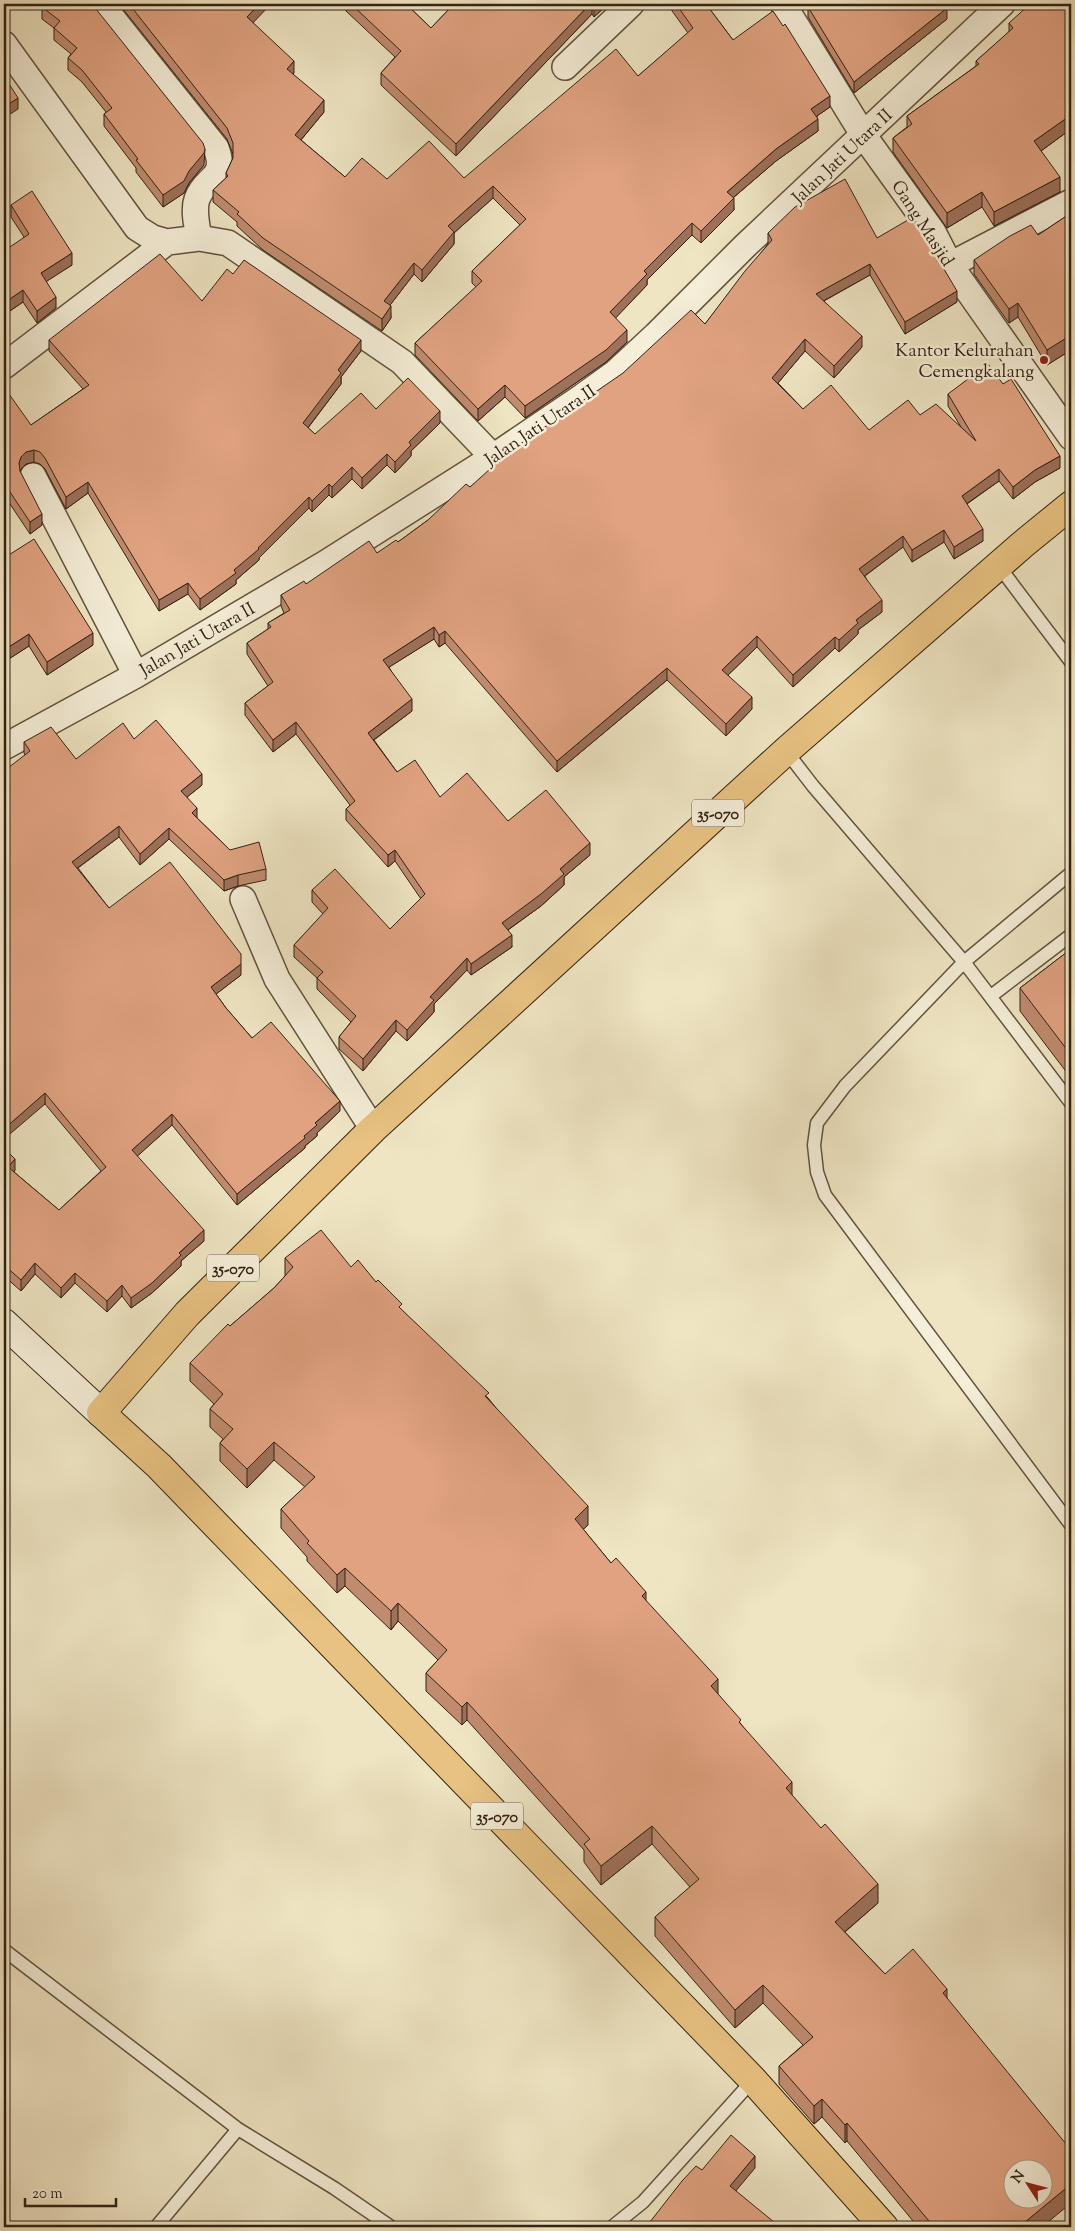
<svg xmlns="http://www.w3.org/2000/svg" width="1075" height="2231" viewBox="0 0 1075 2231" font-family="'Sorts Mill Goudy',serif">
<style>
.lines{fill:none;stroke-linecap:round;stroke-linejoin:round}
.lane-casing{stroke:#62533f;stroke-width:15}
.street-casing{stroke:#62533f;stroke-width:28}
.secondary-casing{stroke:#332213;stroke-width:30}
.primary-casing{stroke:#332213;stroke-width:30}
.lane{stroke:#f5eed8;stroke-width:12}
.street{stroke:#f5eed8;stroke-width:25}
.secondary{stroke:#f5eed8;stroke-width:28}
.primary{stroke:#e8c282;stroke-width:28}
.wall{fill:#c18b6f;stroke:#332213}
.shaded-wall{fill:#9d715a;stroke:#332213}
.building{fill:#e0a281;stroke:#332213;fill-rule:evenodd}
.poi-dot{fill:#8f2418;stroke:#f5eed8;stroke-width:2}
.labels{text-anchor:middle;stroke-width:5;stroke-linejoin:round;paint-order:stroke}
.shield{fill:#f5eed8;stroke:#6d5f4e;stroke-width:1}
.shield-label{font-size:16px;font-weight:bold;fill:#332213}
.street-label{font-size:18px;fill:#332213;stroke:#f5eed8}
.poi-label{font-size:18px;fill:#332213;stroke:#f5eed8;text-anchor:end}
</style>
<rect width="100%" height="100%" fill="#efe5c3"/>
<filter id="stains"><feTurbulence type="fractalNoise" baseFrequency=".004" numOctaves="4"/><feColorMatrix values="0 0 0 0 .2 0 0 0 0 .09 0 0 0 0 .02 0 0 0 .5 -.17"/></filter>
<radialGradient id="worn" r=".72"><stop offset=".6" stop-color="#630" stop-opacity="0"/><stop offset="1" stop-color="#630" stop-opacity=".3"/></radialGradient>
<g class="lines">
<g class="lane-casing">
<path id="lane" d="M 998,565 L 1071,662
M 786,751 L 813,786 L 964,962 L 1071,1103
M 1071,873 L 964,962 L 845,1086 L 817,1123 L 814,1145 L 817,1172 L 825,1195 L 1071,1525
M 991,996 L 1071,935
M 4,1950 L 238,2129 L 334,2188 L 391,2227
M 156,2227 L 238,2129
M 612,2227 L 643,2202 L 753,2080"/>
</g>
<g class="street-casing">
<path id="street" d="M 101,4 L 216,148 C 228,179 205,176 197,199 C 193,210 197,226 199,238
M 783,4 L 864,136 L 933,232 L 950,265 L 1071,437
M 4,44 L 137,228 L 153,238 L 167,242 L 199,238 L 228,243 L 402,362 L 493,457
M 565,67 L 631,4
M 950,265 L 1071,202
M 4,366 L 167,242
M 33,476 L 136,675
M 4,747 L 136,675 L 326,563 L 493,457 L 583,396 L 615,373 L 656,335 L 745,246 L 1002,4
M 243,899 L 277,979 L 373,1129"/>
</g>
<g class="secondary-casing">
<path id="secondary" d="M 4,1323 L 101,1413"/>
</g>
<g class="primary-casing">
<path id="primary" d="M 884,2227 L 753,2080 L 159,1466 L 101,1413 L 187,1314 L 373,1129 L 786,751 L 1022,545 L 1071,505"/>
</g>
<use href="#lane" class="lane"/>
<use href="#street" class="street"/>
<use href="#secondary" class="secondary"/>
<use href="#primary" class="primary"/>
</g>
<path class="wall" d="M 45,4 L 204,165 L 189,183 L 184,193 L 163,207 L 136,172 L 136,168 L 104,126 L 104,114 L 106,112 L 82,82 L 68,70 L 68,58 L 71,54 L 54,40 L 54,28 L 42,19 L 42,7 Z
M 119,4 L 218,4 L 253,23 L 294,73 L 293,74 L 324,112 L 301,140 L 345,177 L 387,179 L 464,178 L 638,76 L 688,33 L 667,4 L 715,4 L 709,8 L 733,40 L 830,107 L 817,116 L 818,131 L 776,161 L 733,198 L 734,210 L 701,243 L 692,235 L 647,280 L 647,285 L 615,318 L 627,342 L 606,362 L 525,418 L 505,397 L 478,421 L 415,355 L 415,343 L 476,287 L 472,283 L 472,271 L 520,225 L 493,198 L 454,233 L 454,244 L 422,282 L 414,274 L 390,305 L 391,318 L 382,331 L 263,250 L 237,226 L 237,222 L 213,202 L 213,190 L 226,178 L 226,173 L 233,158 L 233,154 L 227,139 Z
M 346,4 L 406,4 L 431,28 L 454,4 L 608,4 L 594,17 L 592,14 L 456,156 L 381,85 L 381,73 L 395,57 L 346,11 Z
M 1071,4 L 1071,129 L 1041,151 L 1060,192 L 994,226 L 982,207 L 947,228 L 893,152 L 893,138 L 907,127 L 907,116 L 976,66 L 976,61 L 1009,32 L 1009,23 Z
M 808,7 L 947,19 L 854,93 L 808,17 Z
M 11,205 L 72,265 L 46,281 L 56,308 L 37,323 L 23,302 L 4,315 L 24,237 L 11,217 Z
M 1071,213 L 1071,350 L 1047,365 L 1018,317 L 1009,323 L 974,274 L 974,260 L 1038,235 Z
M 768,233 L 877,238 L 957,302 L 905,334 L 870,275 L 824,301 L 862,347 L 834,378 L 805,351 L 778,383 L 803,409 L 869,430 L 920,415 L 961,427 L 948,406 L 948,394 L 1060,468 L 1035,482 L 1013,499 L 999,481 L 967,504 L 983,541 L 954,559 L 944,542 L 912,562 L 903,547 L 865,576 L 882,612 L 858,630 L 858,634 L 839,652 L 835,648 L 793,687 L 757,647 L 728,675 L 752,709 L 726,736 L 667,680 L 557,772 L 445,643 L 439,647 L 434,639 L 389,667 L 412,711 L 374,740 L 397,772 L 440,797 L 508,821 L 590,855 L 564,877 L 564,885 L 541,906 L 508,930 L 512,947 L 471,975 L 467,970 L 434,1004 L 434,1012 L 407,1041 L 396,1031 L 363,1071 L 339,1049 L 339,1037 L 351,1022 L 317,989 L 317,978 L 294,957 L 294,945 L 323,914 L 312,902 L 312,890 L 390,929 L 421,899 L 395,861 L 388,867 L 346,820 L 346,809 L 350,805 L 296,734 L 273,752 L 245,715 L 245,703 L 268,686 L 247,654 L 247,643 L 268,629 L 268,623 L 284,613 L 281,606 L 281,595 L 377,553 L 398,542 L 428,520 L 470,487 L 705,324 L 768,244 Z
M 233,274 L 361,351 L 341,377 L 341,384 L 308,428 L 315,434 L 376,409 L 440,423 L 411,451 L 411,456 L 395,473 L 387,465 L 362,489 L 352,479 L 332,498 L 329,495 L 312,512 L 309,508 L 259,558 L 259,560 L 236,580 L 236,584 L 200,610 L 188,594 L 159,611 L 88,493 L 66,509 L 45,469 L 40,464 L 34,462 L 26,464 L 21,469 L 20,471 L 42,525 L 30,534 L 4,495 L 4,398 L 31,425 L 83,389 L 49,351 L 49,340 L 202,301 Z
M 4,558 L 93,645 L 47,675 L 29,646 L 4,662 Z
M 134,739 L 202,785 L 187,797 L 197,818 L 230,850 L 266,869 L 266,880 L 238,886 L 224,891 L 169,839 L 140,865 L 119,837 L 78,868 L 109,908 L 241,975 L 216,994 L 226,1008 L 252,1038 L 340,1111 L 317,1133 L 317,1136 L 305,1146 L 305,1148 L 237,1205 L 172,1125 L 137,1156 L 204,1241 L 181,1261 L 181,1266 L 152,1293 L 131,1308 L 122,1296 L 107,1312 L 75,1283 L 61,1298 L 35,1274 L 21,1291 L 4,1276 L 4,1148 L 15,1170 L 14,1172 L 59,1210 L 101,1171 L 45,1104 L 25,755 L 24,753 L 24,742 L 76,759 Z
M 1071,949 L 1071,1078 L 1020,1011 L 1020,988 Z
M 285,1258 L 351,1267 L 402,1310 L 489,1399 L 588,1525 L 583,1529 L 611,1563 L 646,1601 L 741,1724 L 792,1795 L 878,1903 L 845,1932 L 885,1974 L 947,1999 L 1042,2227 L 918,2227 L 847,2141 L 845,2143 L 822,2117 L 814,2124 L 779,2084 L 779,2066 L 803,2045 L 763,2003 L 735,2028 L 655,1936 L 655,1917 L 690,1887 L 652,1844 L 601,1885 L 584,1862 L 584,1850 L 519,1778 L 467,1720 L 462,1725 L 426,1691 L 426,1673 L 438,1660 L 398,1621 L 391,1630 L 345,1586 L 337,1593 L 307,1561 L 307,1557 L 281,1528 L 281,1509 L 305,1487 L 274,1460 L 247,1488 L 220,1461 L 220,1443 L 223,1439 L 210,1427 L 210,1409 L 214,1404 L 190,1381 L 190,1363 L 230,1326 L 274,1288 L 285,1276 Z"/>
<path class="shaded-wall" d="M 259,4 L 271,4 L 247,29 L 247,17 Z
M 590,4 L 592,4 L 592,14 L 456,156 L 456,144 Z
M 596,4 L 608,4 L 594,17 L 594,5 Z
M 704,4 L 715,4 L 704,12 Z
M 947,8 L 947,19 L 854,93 L 854,82 Z
M 294,61 L 294,73 L 287,81 L 287,69 Z
M 830,96 L 830,107 L 811,120 L 811,109 Z
M 18,98 L 18,109 L 4,118 L 4,107 Z
M 324,100 L 324,112 L 295,147 L 295,135 Z
M 1071,115 L 1071,129 L 1034,156 L 1034,141 Z
M 818,119 L 818,131 L 776,161 L 727,203 L 727,192 L 776,149 Z
M 205,149 L 204,165 L 189,183 L 184,193 L 163,207 L 163,195 L 189,171 Z
M 1060,177 L 1060,192 L 994,226 L 994,212 Z
M 493,186 L 493,198 L 454,233 L 454,244 L 422,282 L 422,270 L 448,226 Z
M 982,192 L 982,207 L 947,228 L 947,213 Z
M 734,198 L 734,210 L 701,243 L 701,231 Z
M 692,223 L 692,235 L 647,280 L 647,285 L 610,324 L 610,312 L 644,271 Z
M 72,253 L 72,265 L 41,285 L 41,273 Z
M 414,263 L 414,274 L 384,313 L 384,301 Z
M 870,264 L 870,275 L 816,305 L 816,294 Z
M 23,290 L 23,302 L 4,315 L 4,303 Z
M 957,291 L 957,302 L 905,334 L 905,322 Z
M 56,297 L 56,308 L 37,323 L 37,311 Z
M 1018,303 L 1018,317 L 1009,323 L 1009,309 Z
M 391,306 L 391,318 L 382,331 L 382,319 Z
M 627,330 L 627,342 L 606,362 L 525,418 L 525,406 Z
M 1071,335 L 1071,350 L 1047,365 L 1047,350 Z
M 862,336 L 862,347 L 834,378 L 834,366 Z
M 805,339 L 805,351 L 772,390 L 772,378 Z
M 361,340 L 361,351 L 341,377 L 341,384 L 303,434 L 303,423 L 338,370 Z
M 505,385 L 505,397 L 478,421 L 478,409 Z
M 440,411 L 440,423 L 411,451 L 411,456 L 395,473 L 395,462 L 409,442 Z
M 34,450 L 34,462 L 26,464 L 21,469 L 19,475 L 19,463 L 21,457 L 26,452 Z
M 387,454 L 387,465 L 362,489 L 362,478 Z
M 1060,456 L 1060,468 L 1035,482 L 1013,499 L 1013,487 L 1035,470 Z
M 352,467 L 352,479 L 332,498 L 332,487 Z
M 999,469 L 999,481 L 962,507 L 962,496 Z
M 88,482 L 88,493 L 66,509 L 66,497 Z
M 329,484 L 329,495 L 312,512 L 312,501 Z
M 309,497 L 309,508 L 259,558 L 259,560 L 236,580 L 236,584 L 200,610 L 200,599 L 234,570 Z
M 42,514 L 42,525 L 30,534 L 30,522 Z
M 983,529 L 983,541 L 954,559 L 954,547 Z
M 944,530 L 944,542 L 912,562 L 912,550 Z
M 903,536 L 903,547 L 859,580 L 859,569 Z
M 188,583 L 188,594 L 159,611 L 159,600 Z
M 882,600 L 882,612 L 858,630 L 858,634 L 839,652 L 839,640 L 856,620 Z
M 434,627 L 434,639 L 383,671 L 383,660 Z
M 445,631 L 445,643 L 439,647 L 439,635 Z
M 93,633 L 93,645 L 47,675 L 47,662 Z
M 29,634 L 29,646 L 4,662 L 4,650 Z
M 757,636 L 757,647 L 722,681 L 722,670 Z
M 835,637 L 835,648 L 793,687 L 793,675 Z
M 667,668 L 667,680 L 557,772 L 557,761 Z
M 5,690 L 5,702 L 4,704 L 4,691 Z
M 752,697 L 752,709 L 726,736 L 726,724 Z
M 412,699 L 412,711 L 368,744 L 368,733 Z
M 296,722 L 296,734 L 273,752 L 273,740 Z
M 202,774 L 202,785 L 181,802 L 181,791 Z
M 197,808 L 197,819 L 192,813 Z
M 119,826 L 119,837 L 72,872 L 72,862 Z
M 169,828 L 169,839 L 140,865 L 140,854 Z
M 590,843 L 590,855 L 564,877 L 564,885 L 541,906 L 502,934 L 502,923 L 560,869 Z
M 395,850 L 395,861 L 388,867 L 388,855 Z
M 238,875 L 238,886 L 224,891 L 224,880 Z
M 512,935 L 512,947 L 471,975 L 471,964 Z
M 467,958 L 467,970 L 434,1004 L 434,1012 L 407,1041 L 407,1030 L 430,997 Z
M 241,964 L 241,975 L 211,998 L 211,987 Z
M 396,1020 L 396,1031 L 363,1071 L 363,1059 Z
M 45,1093 L 45,1104 L 4,1139 L 4,1129 Z
M 340,1101 L 340,1111 L 317,1133 L 317,1136 L 305,1146 L 305,1148 L 237,1205 L 237,1194 L 304,1136 L 315,1123 Z
M 172,1114 L 172,1125 L 132,1161 L 132,1150 Z
M 15,1159 L 15,1170 L 8,1178 L 8,1167 Z
M 204,1230 L 204,1241 L 181,1261 L 181,1266 L 152,1293 L 131,1308 L 131,1298 Z
M 35,1263 L 35,1274 L 21,1291 L 21,1280 Z
M 75,1273 L 75,1283 L 61,1298 L 61,1288 Z
M 122,1285 L 122,1296 L 107,1312 L 107,1301 Z
M 274,1442 L 274,1460 L 247,1488 L 247,1469 Z
M 588,1506 L 588,1525 L 575,1537 L 575,1519 Z
M 345,1568 L 345,1586 L 337,1593 L 337,1575 Z
M 646,1592 L 646,1610 L 642,1596 Z
M 398,1603 L 398,1621 L 391,1630 L 391,1611 Z
M 718,1679 L 718,1697 L 711,1686 Z
M 467,1702 L 467,1720 L 462,1725 L 462,1707 Z
M 792,1782 L 792,1801 L 786,1788 Z
M 652,1826 L 652,1844 L 601,1885 L 601,1866 Z
M 878,1884 L 878,1903 L 835,1940 L 835,1922 Z
M 763,1985 L 763,2003 L 735,2028 L 735,2010 Z
M 947,1989 L 947,2008 L 943,1993 Z
M 822,2099 L 822,2117 L 814,2124 L 814,2106 Z
M 847,2123 L 847,2141 L 845,2143 L 845,2125 Z
M 755,2156 L 755,2168 L 730,2198 L 730,2186 Z
M 1071,2184 L 1071,2203 L 1042,2227 L 1019,2227 Z"/>
<path class="building" d="M 45,4 L 92,4 L 203,143 L 205,149 L 204,153 L 189,171 L 184,181 L 163,195 L 136,160 L 138,159 L 104,114 L 112,108 L 82,70 L 68,58 L 77,48 L 54,28 L 60,21 L 42,7 Z
M 129,4 L 259,4 L 247,17 L 294,61 L 287,69 L 324,100 L 295,135 L 345,177 L 362,158 L 387,179 L 429,141 L 464,178 L 616,49 L 638,76 L 693,28 L 676,4 L 706,4 L 733,40 L 773,11 L 783,26 L 785,24 L 830,96 L 811,109 L 818,119 L 776,149 L 727,192 L 734,198 L 701,231 L 692,223 L 644,271 L 647,274 L 610,312 L 627,330 L 606,350 L 525,406 L 505,385 L 478,409 L 415,343 L 482,281 L 472,271 L 526,219 L 493,186 L 448,226 L 454,232 L 422,270 L 414,263 L 384,301 L 391,306 L 382,319 L 263,238 L 237,214 L 239,212 L 213,190 L 228,176 L 226,173 L 233,158 L 233,143 L 227,128 Z
M 351,4 L 406,4 L 431,28 L 454,4 L 590,4 L 456,144 L 381,73 L 401,51 Z
M 811,4 L 944,4 L 947,8 L 854,82 L 808,7 Z
M 1030,4 L 1071,4 L 1071,115 L 1034,141 L 1060,177 L 994,212 L 982,192 L 947,213 L 893,138 L 912,124 L 907,116 L 979,64 L 976,61 L 1013,28 L 1009,23 Z
M 4,76 L 18,98 L 4,107 Z
M 845,179 L 877,238 L 913,217 L 957,291 L 905,322 L 870,264 L 816,294 L 862,336 L 834,366 L 805,339 L 772,378 L 803,409 L 831,385 L 869,430 L 908,400 L 920,415 L 936,404 L 976,441 L 948,394 L 988,364 L 1003,384 L 1011,379 L 1060,456 L 1035,470 L 1013,487 L 999,469 L 962,496 L 983,529 L 954,547 L 944,530 L 912,550 L 903,536 L 859,569 L 882,600 L 856,620 L 858,623 L 839,640 L 835,637 L 793,675 L 757,636 L 722,670 L 752,697 L 726,724 L 667,668 L 557,761 L 445,631 L 439,635 L 434,627 L 383,660 L 412,699 L 368,733 L 397,772 L 415,760 L 440,797 L 467,773 L 508,821 L 546,790 L 590,843 L 560,869 L 564,874 L 541,894 L 502,923 L 512,935 L 471,964 L 467,958 L 430,997 L 434,1000 L 407,1030 L 396,1020 L 363,1059 L 339,1037 L 356,1016 L 317,978 L 323,972 L 294,945 L 328,908 L 312,890 L 335,869 L 390,929 L 425,894 L 395,850 L 388,855 L 346,809 L 355,801 L 296,722 L 273,740 L 245,703 L 273,682 L 247,643 L 271,627 L 268,623 L 290,610 L 281,595 L 304,581 L 306,584 L 369,541 L 377,553 L 396,540 L 398,542 L 428,520 L 466,484 L 470,487 L 510,451 L 623,373 L 691,310 L 705,324 L 745,271 L 772,240 L 768,233 L 795,207 Z
M 32,191 L 72,253 L 41,273 L 56,297 L 37,311 L 23,290 L 4,303 L 4,251 L 29,234 L 11,205 Z
M 1071,213 L 1071,335 L 1047,350 L 1018,303 L 1009,309 L 974,260 L 1010,236 L 1031,225 L 1038,235 Z
M 160,254 L 202,301 L 227,269 L 233,274 L 244,260 L 361,340 L 338,370 L 341,373 L 303,423 L 315,434 L 361,393 L 376,409 L 408,378 L 440,411 L 409,442 L 411,445 L 395,462 L 387,454 L 362,478 L 352,467 L 332,487 L 329,484 L 312,501 L 309,497 L 258,548 L 259,549 L 234,570 L 236,573 L 200,599 L 188,583 L 159,600 L 88,482 L 66,497 L 45,458 L 40,452 L 34,450 L 26,452 L 21,457 L 19,463 L 20,471 L 42,514 L 30,522 L 4,483 L 4,398 L 9,394 L 31,425 L 89,385 L 49,340 Z
M 34,539 L 93,633 L 47,662 L 29,634 L 4,650 L 4,558 Z
M 156,720 L 202,774 L 181,791 L 197,808 L 192,813 L 230,850 L 259,842 L 266,869 L 238,875 L 224,880 L 169,828 L 140,854 L 119,826 L 72,862 L 109,908 L 170,862 L 241,954 L 241,964 L 211,987 L 226,1008 L 252,1038 L 271,1022 L 340,1101 L 315,1123 L 317,1125 L 304,1136 L 305,1138 L 237,1194 L 172,1114 L 132,1150 L 204,1230 L 179,1253 L 181,1255 L 152,1283 L 131,1298 L 122,1285 L 107,1301 L 75,1273 L 61,1288 L 35,1263 L 21,1280 L 4,1265 L 4,1148 L 15,1159 L 8,1167 L 59,1210 L 106,1167 L 45,1093 L 4,1129 L 4,771 L 30,751 L 24,742 L 51,727 L 76,759 L 123,723 L 134,739 Z
M 1071,949 L 1071,1055 L 1020,988 Z
M 321,1230 L 351,1267 L 358,1260 L 376,1282 L 378,1280 L 402,1304 L 399,1307 L 489,1393 L 485,1396 L 588,1506 L 575,1519 L 611,1563 L 616,1558 L 646,1592 L 642,1596 L 718,1679 L 711,1686 L 741,1720 L 739,1722 L 792,1782 L 786,1788 L 821,1828 L 825,1824 L 878,1884 L 835,1922 L 885,1974 L 913,1949 L 947,1989 L 943,1993 L 1071,2150 L 1071,2184 L 1019,2227 L 934,2227 L 847,2123 L 845,2125 L 822,2099 L 814,2106 L 779,2066 L 813,2037 L 763,1985 L 735,2010 L 655,1917 L 699,1879 L 652,1826 L 601,1866 L 584,1844 L 590,1839 L 519,1759 L 467,1702 L 462,1707 L 426,1673 L 447,1650 L 398,1603 L 391,1611 L 345,1568 L 337,1575 L 307,1543 L 309,1541 L 281,1509 L 315,1477 L 274,1442 L 247,1469 L 220,1443 L 233,1429 L 210,1409 L 223,1394 L 190,1363 L 228,1324 L 230,1326 L 274,1288 L 293,1267 L 285,1258 ZM 1012,2168 L 1042,2168 L 1042,2198 L 1012,2198 Z
M 731,2135 L 755,2156 L 730,2186 L 780,2227 L 646,2227 L 682,2181 L 696,2166 L 702,2170 Z"/>
<circle class="poi-dot" cx="1044" cy="360" r="5"/>
<g class="labels">
<g class="shield">
<rect x="692" y="799.5" width="52" height="27" rx="4"/>
<rect x="207" y="1254.5" width="52" height="27" rx="4"/>
<rect x="471" y="1802.5" width="52" height="27" rx="4"/>
</g>
<g class="shield-label">
<text x="718" y="819">35-070</text>
<text x="233" y="1274">35-070</text>
<text x="497" y="1822">35-070</text>
</g>
<g class="street-label">
<text transform="translate(842 156) rotate(-43)" y="6">Jalan Jati Utara II</text>
<text transform="translate(923 223) rotate(57)" y="6">Gang Masjid</text>
<text transform="translate(540 425) rotate(-34)" y="6">Jalan Jati Utara II</text>
<text transform="translate(197 639) rotate(-30)" y="6">Jalan Jati Utara II</text>
</g>
<g class="poi-label">
<text x="1034" y="356">Kantor Kelurahan<tspan x="1034" dy="21">Cemengkalang</tspan></text>
</g>
</g>
<rect width="1075" height="2231" fill="none" stroke="#efe5c3" stroke-width="20"/>
<rect x="5" y="5" width="1065" height="2221" fill="none" stroke="#332213" stroke-width="2.5"/>
<rect x="10" y="10" width="1055" height="2211" fill="none" stroke="#332213"/>
<g transform="translate(1028 2184) rotate(306)"><circle r="24" fill="#f5eed8" stroke="#a79c89"/>
<path d="M0-4L9 19L0 12L-9 19Z" fill="#8f2418"/>
<text y="-8" font-size="14" font-weight="bold" text-anchor="middle" fill="#332213">N</text>
</g>
<path d="M25 2198v8h91v-8" fill="none" stroke="#332213" stroke-width="2.5"/>
<text x="32" y="2198" font-size="15" fill="#332213" stroke="#f5eed8" stroke-width="4" paint-order="stroke">20 m</text>
<rect width="100%" height="100%" filter="url(#stains)"/>
<rect width="100%" height="100%" fill="url(#worn)"/>
</svg>
